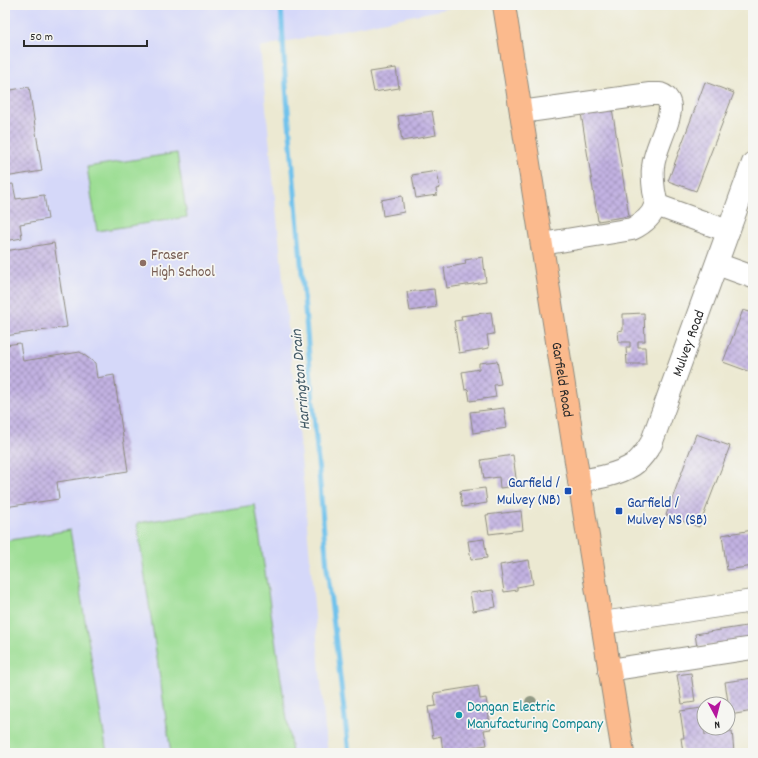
<svg xmlns="http://www.w3.org/2000/svg" width="758" height="758" viewBox="0 0 758 758" font-family="Dekko,sans-serif">
<style>
.built{fill:#d5d8f9}
.green{fill:#9dde94;stroke:#648460}
.lines{fill:none;stroke-linecap:round;stroke-linejoin:round}
.stream{stroke:#70c2ec;stroke-width:5}
.building{fill:url(#building-cross-hatch)}
.minor-casing{stroke:#8c8a7e;stroke-width:24}
.major-casing{stroke:#8c8a7e;stroke-width:24}
.minor{stroke:#fff;stroke-width:22}
.major{stroke:#fbba8d;stroke-width:22}
.tree{fill:#929984}
.education-dot{fill:#8d6e63;stroke:#f6f6f2;stroke-width:1.5}
.transit-dot{fill:#1a4fb4;stroke:#f6f6f2;stroke-width:1.5}
.culture-dot{fill:#0f9aa8;stroke:#f6f6f2;stroke-width:1.5}
.labels{text-anchor:middle;stroke-width:3.5;stroke-linejoin:round;paint-order:stroke}
.education-label{font-size:15px;fill:#785e54;stroke:#f6f6f2;text-anchor:start}
.street-label{font-size:15px;fill:#2b2b2b;stroke:#f6f6f2}
.transit-label{font-size:15px;fill:#164399;stroke:#f6f6f2;text-anchor:end}
.culture-label{font-size:15px;fill:#0d838f;stroke:#f6f6f2;text-anchor:start}
.water-label{font-size:16px;font-style:italic;fill:#405865;stroke:#f6f6f2}
</style>
<defs>
<pattern id="building-cross-hatch" width="8" height="8" patternUnits="userSpaceOnUse"><rect width="8" height="8" fill="#c2b2e2"/><path d="M0 0l8 8M0 8l8-8" fill="none" stroke="#9e91b7"/></pattern>
</defs>
<rect width="100%" height="100%" fill="#f6f6f2"/>
<filter id="ink" filterUnits="userSpaceOnUse"><feTurbulence type="fractalNoise" baseFrequency=".025" numOctaves="2"/><feDisplacementMap in="SourceGraphic" scale="8" xChannelSelector="R" yChannelSelector="G"/><feConvolveMatrix kernelMatrix="1 2 1 2 8 2 1 2 1" color-interpolation-filters="sRGB"/></filter>
<filter id="wash" filterUnits="userSpaceOnUse"><feTurbulence type="fractalNoise" baseFrequency=".012" numOctaves="4" result="noise"/><feDisplacementMap in="SourceGraphic" scale="16" xChannelSelector="R" yChannelSelector="G"/><feGaussianBlur stdDeviation="0.9" result="paint"/><feColorMatrix in="noise" values="0 0 0 0 0 0 0 0 0 0 0 0 0 0 0 0 0 1.4 0 .05"/><feComposite in="paint" operator="in"/></filter>
<g filter="url(#wash)">
<rect width="100%" height="100%" fill="#ece9d2"/>
<path class="built" d="M 5,5 L 459,5 L 459,6 L 260,47 L 303,479 L 325,729 L 328,753 L 5,753 Z"/>
<path class="green" d="M 177,153 L 187,217 L 97,231 L 87,167 Z
M 255,505 L 292,753 L 171,753 L 137,523 Z
M 70,530 L 107,753 L 5,753 L 5,541 Z"/>
<g class="lines">
<path class="stream" d="M 281,5 L 285,75 L 327,567 L 349,753"/>
</g>
<g id="blocks">
<path class="building" d="M 396,68 L 399,88 L 374,92 L 370,72 Z
M 705,82 L 734,93 L 696,191 L 668,181 Z
M 29,87 L 42,171 L 5,177 L 5,91 Z
M 612,108 L 629,216 L 598,221 L 581,113 Z
M 432,111 L 436,135 L 402,141 L 398,116 Z
M 437,171 L 440,188 L 436,189 L 437,195 L 416,198 L 412,175 Z
M 13,184 L 16,199 L 44,195 L 48,219 L 20,224 L 22,238 L 5,241 L 5,185 Z
M 402,196 L 404,212 L 383,216 L 381,200 Z
M 54,243 L 67,327 L 5,336 L 5,251 Z
M 483,257 L 486,282 L 447,288 L 444,268 L 466,264 L 465,260 Z
M 434,289 L 436,307 L 410,311 L 407,292 Z
M 743,310 L 753,313 L 753,373 L 723,362 Z
M 491,312 L 494,334 L 487,335 L 489,348 L 459,353 L 454,321 L 462,320 L 461,316 Z
M 644,313 L 645,341 L 638,341 L 638,347 L 645,347 L 646,364 L 627,364 L 626,347 L 630,347 L 630,342 L 619,342 L 618,331 L 623,330 L 623,314 Z
M 20,343 L 23,361 L 80,352 L 95,363 L 97,378 L 114,375 L 128,471 L 57,482 L 59,499 L 5,507 L 5,345 Z
M 497,361 L 501,384 L 494,385 L 496,397 L 470,401 L 468,389 L 465,390 L 462,372 L 479,369 L 479,363 Z
M 504,408 L 507,428 L 473,433 L 470,412 Z
M 696,434 L 730,446 L 699,527 L 666,515 Z
M 513,455 L 517,486 L 500,488 L 499,477 L 484,479 L 481,460 Z
M 485,488 L 487,503 L 462,507 L 460,491 Z
M 521,511 L 523,530 L 489,534 L 486,515 Z
M 753,530 L 753,566 L 727,570 L 722,535 Z
M 484,539 L 487,558 L 471,560 L 468,541 Z
M 529,560 L 533,584 L 517,587 L 517,590 L 504,592 L 500,565 Z
M 493,590 L 496,607 L 473,611 L 470,593 Z
M 753,625 L 753,639 L 697,647 L 695,634 Z
M 691,673 L 695,702 L 682,704 L 677,675 Z
M 753,678 L 753,711 L 730,715 L 725,682 Z
M 478,686 L 480,699 L 486,698 L 490,724 L 491,729 L 484,730 L 487,745 L 443,752 L 441,736 L 433,738 L 428,707 L 436,706 L 434,693 Z
M 702,708 L 705,735 L 732,731 L 734,752 L 724,753 L 683,753 L 681,738 L 684,738 L 680,711 Z"/>
</g>
</g>
<g filter="url(#ink)">
<use href="#blocks" fill-opacity="0" stroke="#8c8a7e" stroke-width="1"/>
<g class="lines">
<g class="minor-casing">
<g id="minor">
<path d="M 521,112 L 650,94 C 653,94 657,94 660,94 C 678,100 667,123 663,134 C 659,145 654,156 653,167 C 652,175 653,183 654,191 C 655,196 657,202 655,206 C 652,217 642,224 632,229 L 542,244"/>
<path d="M 656,205 L 728,231"/>
<path d="M 717,264 L 753,277"/>
<path id="s1" d="M 579,481 C 597,478 617,475 633,465 C 641,460 646,451 651,444 L 753,163"/>
<path d="M 602,623 L 753,601"/>
<path d="M 609,670 L 753,648"/>
</g>
</g>
<g class="major-casing">
<g id="major">
<path id="s2" d="M 504,5 L 580,487 L 623,753"/>
</g>
</g>
<use href="#minor" class="minor"/>
<use href="#major" class="major"/>
</g>
<circle class="tree" cx="531" cy="702" r="6"/>
</g>
<circle class="education-dot" cx="143" cy="263" r="4"/>
<g class="transit-dot">
<rect x="564" y="487" width="8" height="8" rx="2"/>
<rect x="615" y="507" width="8" height="8" rx="2"/>
</g>
<circle class="culture-dot" cx="459" cy="715" r="4"/>
<g class="labels">
<g class="education-label">
<text x="151" y="259">Fraser<tspan x="151" dy="17">High School</tspan></text>
</g>
<g class="street-label">
<text dy="5" stroke="none"><textPath href="#s1" startOffset="192">Mulvey Road</textPath></text>
<text dy="5" stroke="none"><textPath href="#s2" startOffset="379">Garfield Road</textPath></text>
</g>
<g class="transit-label">
<text x="560" y="487">Garfield /<tspan x="560" dy="17">Mulvey (NB)</tspan></text>
<text x="627" y="507" text-anchor="start">Garfield /<tspan x="627" dy="17">Mulvey NS (SB)</tspan></text>
</g>
<g class="culture-label">
<text x="467" y="711">Dongan Electric<tspan x="467" dy="17">Manufacturing Company</tspan></text>
</g>
<g class="water-label">
<text transform="translate(299 380) rotate(-95)" y="6">Harrington Drain</text>
</g>
</g>
<rect width="758" height="758" fill="none" stroke="#f6f6f2" stroke-width="20"/>
<g transform="translate(716 716) rotate(173)"><circle r="19" fill="#f6f6f2" stroke="#a5a5a2"/>
<path d="M0-3L7 15L0 10L-7 15Z" fill="#b5179e"/>
<text y="-6" font-size="11" font-weight="bold" text-anchor="middle" fill="#2b2b2b">N</text>
</g>
<path d="M24 40v6h123v-6" fill="none" stroke="#2b2b2b" stroke-width="2"/>
<text x="30" y="40" font-size="12" fill="#2b2b2b" stroke="#f6f6f2" stroke-width="3" paint-order="stroke">50 m</text>
</svg>
